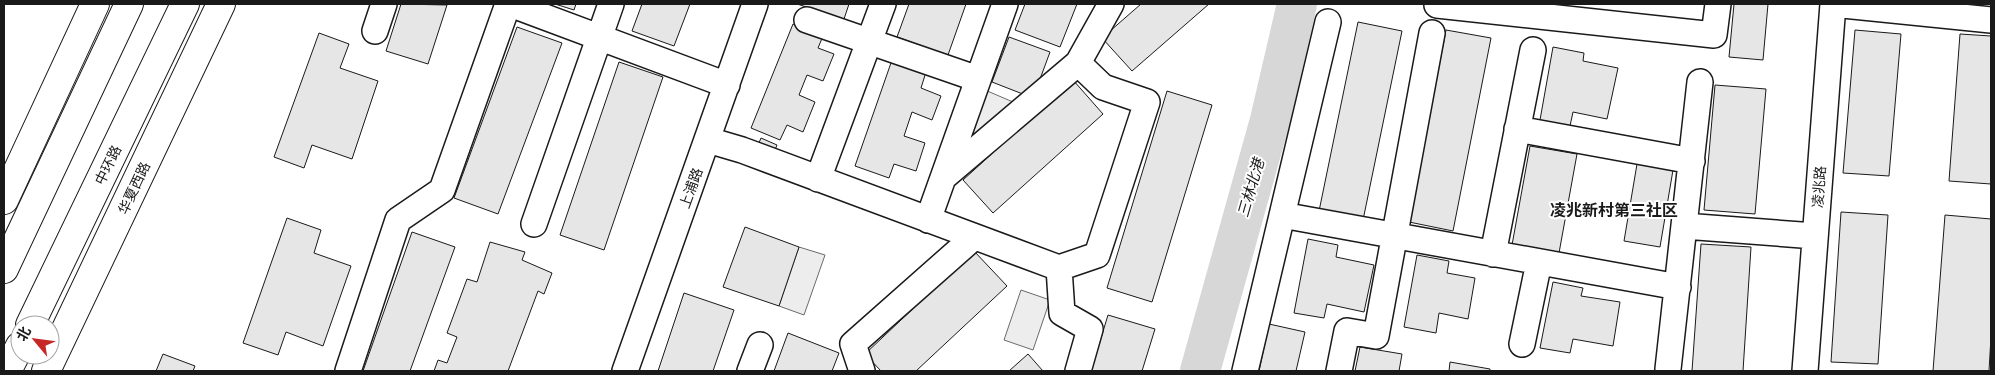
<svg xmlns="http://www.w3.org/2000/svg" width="1995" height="375" viewBox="0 0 1995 375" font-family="'Golos Text','Noto Sans SC',sans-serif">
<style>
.built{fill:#ededed;stroke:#6a6a6a}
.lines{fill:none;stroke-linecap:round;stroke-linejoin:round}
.river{stroke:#d7d7d7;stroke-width:40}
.building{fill:#e6e6e6;stroke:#1a1a1a}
.minor-casing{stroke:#1a1a1a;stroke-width:28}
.major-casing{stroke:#1a1a1a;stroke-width:30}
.highway-casing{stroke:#1a1a1a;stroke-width:30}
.minor{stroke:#fff;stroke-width:25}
.major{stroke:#fff;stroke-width:28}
.highway{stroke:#fff;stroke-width:28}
.labels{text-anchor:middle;stroke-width:4;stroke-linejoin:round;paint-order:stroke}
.street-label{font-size:14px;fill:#1a1a1a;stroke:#fff}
.water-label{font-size:15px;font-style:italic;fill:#1a1a1a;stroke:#fff}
.quarter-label{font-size:16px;font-weight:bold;fill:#1a1a1a;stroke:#fff}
</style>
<rect width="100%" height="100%" fill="#fff"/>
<path class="built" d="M 985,90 L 1020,105 L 975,144 L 965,139 Z
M 799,247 L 825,255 L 804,315 L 779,306 Z
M 1021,290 L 1050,300 L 1033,350 L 1004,340 Z"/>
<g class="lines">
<path class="river" d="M 1200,371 L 1270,120 L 1297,4"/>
</g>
<path class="building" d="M 401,4 L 447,5 L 428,64 L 386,51 Z
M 555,4 L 576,4 L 574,10 Z
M 642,4 L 690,4 L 674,46 L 632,31 Z
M 797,4 L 849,4 L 844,19 Z
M 909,4 L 966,4 L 948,55 L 897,37 Z
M 1025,4 L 1077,4 L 1060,47 L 1015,30 Z
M 1141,4 L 1209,4 L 1132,71 L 1102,38 Z
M 1734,4 L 1768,4 L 1763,60 L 1729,57 Z
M 1358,22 L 1402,31 L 1362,225 L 1318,216 Z
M 793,24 L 823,36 L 818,48 L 834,54 L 823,81 L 807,75 L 799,95 L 815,102 L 803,132 L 787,125 L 780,140 L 751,128 Z
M 517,27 L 562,43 L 498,214 L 454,198 Z
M 1446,30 L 1491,38 L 1453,231 L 1409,222 Z
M 1855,30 L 1901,34 L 1889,176 L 1843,173 Z
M 319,33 L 349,44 L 340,68 L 378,81 L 352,159 L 312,145 L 304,168 L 274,157 Z
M 1960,34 L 1991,36 L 1991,184 L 1949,181 Z
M 1009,37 L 1050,52 L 1033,98 L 992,82 Z
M 1553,47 L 1584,53 L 1583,61 L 1618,68 L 1607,119 L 1573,112 L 1570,126 L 1540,120 Z
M 892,60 L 926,72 L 921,88 L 941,96 L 932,120 L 912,112 L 904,136 L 925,143 L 916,171 L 894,164 L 889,178 L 855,166 Z
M 619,62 L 663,77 L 604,250 L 560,235 Z
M 1073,80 L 1103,114 L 993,213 L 963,180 Z
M 1715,85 L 1766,89 L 1755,214 L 1704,210 Z
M 1167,91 L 1212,105 L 1152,302 L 1107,288 Z
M 761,138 L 777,145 L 772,157 L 756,150 Z
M 1530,146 L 1577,154 L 1559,253 L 1512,245 Z
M 1637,164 L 1673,170 L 1660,247 L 1624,241 Z
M 1841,212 L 1888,215 L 1878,364 L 1831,362 Z
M 1945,215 L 1991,219 L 1991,337 L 1989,371 L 1933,371 Z
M 287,218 L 321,230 L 314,253 L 351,266 L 323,346 L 286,332 L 278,355 L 243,343 Z
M 745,227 L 799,247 L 779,306 L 723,287 Z
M 412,232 L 455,247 L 410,371 L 363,371 Z
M 1308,239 L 1338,245 L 1336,257 L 1374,265 L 1364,312 L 1327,304 L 1324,318 L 1294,313 Z
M 490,242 L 525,252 L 522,260 L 552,273 L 544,294 L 538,291 L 508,371 L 434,371 L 438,360 L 447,363 L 457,337 L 447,333 L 467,279 L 477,282 Z
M 1701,244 L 1751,247 L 1743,371 L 1692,371 Z
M 974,251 L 1007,286 L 916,371 L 881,371 L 865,354 Z
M 1417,255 L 1449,261 L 1447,273 L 1475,278 L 1468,319 L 1439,313 L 1436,333 L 1404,327 Z
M 1553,282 L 1583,288 L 1581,296 L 1620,302 L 1613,346 L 1573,339 L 1570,353 L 1540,348 Z
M 684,293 L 734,310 L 713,371 L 658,371 Z
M 1108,315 L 1155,329 L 1142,371 L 1091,371 Z
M 1269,324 L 1305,332 L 1296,371 L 1259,371 Z
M 788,333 L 839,353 L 832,371 L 774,371 Z
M 1360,347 L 1402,354 L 1399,371 L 1355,371 Z
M 163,354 L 195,366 L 193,371 L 156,371 Z
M 1028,354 L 1043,371 L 1009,371 Z
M 1450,362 L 1490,369 L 1490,371 L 1449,371 Z"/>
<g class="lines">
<g class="minor-casing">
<path id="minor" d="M 510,4 L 727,85
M 1437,4 L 1437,5 L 1714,35 L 1718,4
M 1833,4 L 1991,20
M 807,20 L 978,79
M 375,31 L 384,4
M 1517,129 L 1692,161
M 708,140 L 742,150 L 1059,268 L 1062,313 L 1090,329 L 1078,371
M 945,176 L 1078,63
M 818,179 L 883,4
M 1282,215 L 1678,287
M 928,220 L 1005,4
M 534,224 L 611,4
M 1684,226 L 1815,236
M 1493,254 L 1533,50
M 1059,268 L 1097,255 L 1147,102 L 1103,87 L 1078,63 L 1111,4
M 1522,344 L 1539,262
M 1668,369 L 1700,82
M 348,371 L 398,220 L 442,190 L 508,4
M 625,371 L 755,4
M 750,371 L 760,345
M 862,371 L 853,344 L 974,237
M 1245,371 L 1328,22
M 1339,371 L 1347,331 L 1376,336 L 1432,33
M 1805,371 L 1833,4"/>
</g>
<g class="major-casing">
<path id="major" d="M 4,200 L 95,4
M 46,371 L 221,4"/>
</g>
<g class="highway-casing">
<path id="highway" d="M 4,269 L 129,4
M 30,325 L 185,4
M 7,371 L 20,346"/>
</g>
<use href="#minor" class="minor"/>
<use href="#major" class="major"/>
<use href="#highway" class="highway"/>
</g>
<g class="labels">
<g class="street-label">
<text transform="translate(108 165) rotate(-64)" y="5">中环路</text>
<text transform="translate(1819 187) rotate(-86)" y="5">凌兆路</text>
<text transform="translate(134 188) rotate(-65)" y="5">华夏西路</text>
<text transform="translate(691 188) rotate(-70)" y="5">上浦路</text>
</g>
<g class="water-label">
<text transform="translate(1251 188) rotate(-74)" y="5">三林北港</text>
</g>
<g class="quarter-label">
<text x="1614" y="216">凌兆新村第三社区</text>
</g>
</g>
<rect width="1995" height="375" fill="none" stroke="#1a1a1a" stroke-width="10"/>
<g transform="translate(35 340) rotate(299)"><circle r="24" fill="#ffffff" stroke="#a3a3a3"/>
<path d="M0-4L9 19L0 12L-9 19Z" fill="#c62828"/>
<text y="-8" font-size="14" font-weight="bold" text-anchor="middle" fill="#1a1a1a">北</text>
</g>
</svg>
